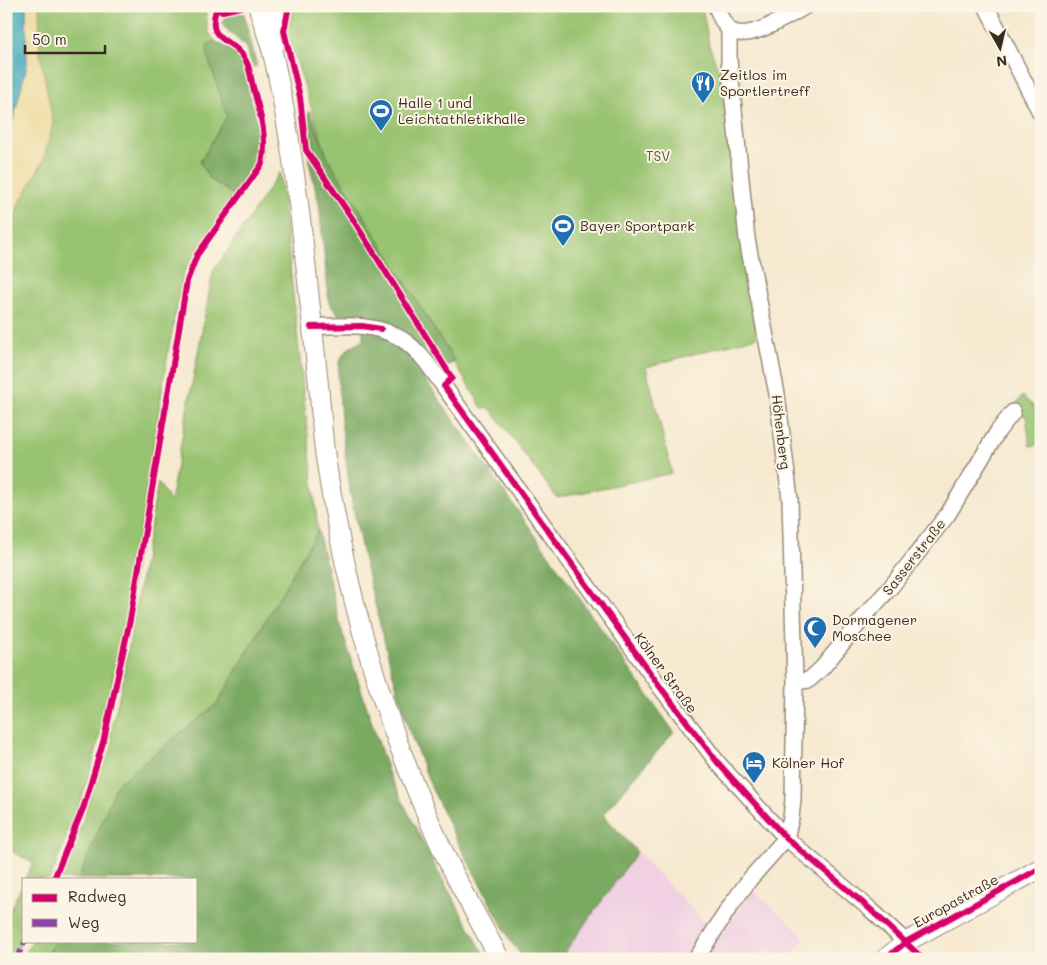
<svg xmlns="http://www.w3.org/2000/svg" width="1047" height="965" viewBox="0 0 1047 965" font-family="Mali,sans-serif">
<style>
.built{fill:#f1d0e3}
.green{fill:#98c36f;stroke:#6a7646}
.forest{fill:#7aa962;stroke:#5a6a40}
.sand{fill:#eeda9e;stroke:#94825e}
.water{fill:#3da8bd;stroke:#3c696e}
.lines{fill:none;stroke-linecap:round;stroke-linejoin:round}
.minor-casing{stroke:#988a77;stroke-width:18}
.major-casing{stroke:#988a77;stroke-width:21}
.minor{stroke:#fff;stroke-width:15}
.major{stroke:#fff;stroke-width:19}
.quiet{stroke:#8e44ad;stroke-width:5;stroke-dasharray:10 5;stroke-linecap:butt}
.cycleway-casing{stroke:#fcf5e5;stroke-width:9}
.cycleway{stroke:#d6006c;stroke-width:6}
.labels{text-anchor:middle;stroke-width:4;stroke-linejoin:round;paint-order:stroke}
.poi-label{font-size:14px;fill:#3b2a1e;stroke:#fcf5e5;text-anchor:start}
.park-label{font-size:14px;fill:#575836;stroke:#fcf5e5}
.street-label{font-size:14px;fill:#3b2a1e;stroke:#fcf5e5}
</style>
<rect width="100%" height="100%" fill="#fcf5e5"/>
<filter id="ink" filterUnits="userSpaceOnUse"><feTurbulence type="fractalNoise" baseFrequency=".02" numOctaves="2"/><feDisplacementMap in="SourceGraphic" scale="10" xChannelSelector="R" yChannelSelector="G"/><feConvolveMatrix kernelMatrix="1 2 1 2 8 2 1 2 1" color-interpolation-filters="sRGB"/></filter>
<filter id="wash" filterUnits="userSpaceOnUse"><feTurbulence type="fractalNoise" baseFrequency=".0096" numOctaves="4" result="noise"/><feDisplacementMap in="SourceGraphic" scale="20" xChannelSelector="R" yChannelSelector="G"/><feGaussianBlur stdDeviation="1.12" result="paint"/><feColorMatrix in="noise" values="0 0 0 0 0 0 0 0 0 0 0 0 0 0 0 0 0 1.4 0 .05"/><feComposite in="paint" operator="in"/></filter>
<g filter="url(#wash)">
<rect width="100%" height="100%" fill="#f6e9d0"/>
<path class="built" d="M 637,852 L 708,926 L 721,936 L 752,889 L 796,928 L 805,939 L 788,959 L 564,959 L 561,956 Z"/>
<path class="green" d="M 39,6 L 69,6 L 69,9 L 74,6 L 204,6 L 206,13 L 208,31 L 215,41 L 207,45 L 208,57 L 227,116 L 200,162 L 210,179 L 234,195 L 184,271 L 168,352 L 127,616 L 95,755 L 80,804 L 50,879 L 25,879 L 33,863 L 6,848 L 6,255 L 18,206 L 43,161 Z
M 294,6 L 702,6 L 709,45 L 719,71 L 757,337 L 646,367 L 672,473 L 557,498 L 490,408 L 483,409 L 327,157 L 287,31 Z
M 280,172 L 318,530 L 217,704 L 117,784 L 79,879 L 60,879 L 84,818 L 98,768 L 109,740 L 122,684 L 158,482 L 170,502 L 213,272 Z
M 1023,396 L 1035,408 L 1041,434 L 1041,444 L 1030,446 L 1026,417 L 1023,414 L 1016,415 L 1011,409 Z
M 24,882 L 24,936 L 13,959 L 6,959 L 6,918 Z
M 32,941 L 54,941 L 47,959 L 23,959 Z"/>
<path class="forest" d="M 239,11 L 244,14 L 257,66 L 253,67 L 245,46 L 222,25 L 225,15 Z
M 215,41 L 235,52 L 246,72 L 262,145 L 260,162 L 234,195 L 210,179 L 200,162 L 227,116 L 208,57 L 207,45 Z
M 310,111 L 327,157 L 455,362 L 424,378 L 674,732 L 603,814 L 637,852 L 562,956 L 564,959 L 524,959 L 511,942 L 454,835 L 432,789 L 409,730 L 392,671 L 364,561 L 350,492 L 341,420 L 338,376 L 339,362 L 344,353 L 349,348 L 363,340 L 363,315 L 338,315 L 329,303 L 319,203 L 309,163 L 306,118 Z
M 318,530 L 340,625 L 388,772 L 435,866 L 487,959 L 47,959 L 54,941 L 196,941 L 196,879 L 79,879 L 117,784 L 217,704 Z"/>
<path class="sand" d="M 26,6 L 39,6 L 40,53 L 53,123 L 43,161 L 18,206 L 6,255 L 6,147 L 27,65 Z"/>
<path class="water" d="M 6,6 L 26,6 L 27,65 L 6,147 Z"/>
</g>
<g filter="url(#ink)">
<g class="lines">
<g class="minor-casing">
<path id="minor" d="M 716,6 C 719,14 723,25 730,30 C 748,43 789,15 806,6
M 986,6 L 1041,114
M 311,327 C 345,325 384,322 411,346 C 417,351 422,357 427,363 L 661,688 L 718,763 L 786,838 L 870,909 L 906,942
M 795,682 L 809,680 L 822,668 L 869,611 L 890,588 L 948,514 L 998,431 L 1013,412
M 696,959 L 731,905 L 750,879 L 786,838 L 791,818 L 793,799 L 795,682 L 790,499 L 777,394 L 747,239 L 729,60 L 729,29"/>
</g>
<g class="major-casing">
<path id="major" d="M 258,6 C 263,24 270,41 274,59 C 298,167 307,279 319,389 C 321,411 322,432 325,454 C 345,592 385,727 444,853 C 461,889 481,924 500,959
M 274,46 L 279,6
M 885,959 L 906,942 L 1041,868"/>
</g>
<use href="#minor" class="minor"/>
<use href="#major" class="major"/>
<path class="quiet" d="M 17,959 L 25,941"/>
<g class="cycleway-casing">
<path id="cycleway" d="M 289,6 L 284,31 L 300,97 L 306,150 L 354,221 L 452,378 L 444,386 L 661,688 L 718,763 L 786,838 L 870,909 L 923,959
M 311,327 L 362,326 L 381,329
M 54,879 L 84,806 L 104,739 L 130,620 L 187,281 L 197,255 L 262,164 C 268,137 260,113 253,87 C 251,79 250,68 246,61 C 235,37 205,44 216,10 L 223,11 L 245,6
M 885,959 L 906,942 L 1041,868"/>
</g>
<use href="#cycleway" class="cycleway"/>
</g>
</g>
<defs>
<g id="restaurant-pin" transform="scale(1.25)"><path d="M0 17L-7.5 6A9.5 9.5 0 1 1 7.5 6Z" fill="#1f6fb2" stroke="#fcf5e5"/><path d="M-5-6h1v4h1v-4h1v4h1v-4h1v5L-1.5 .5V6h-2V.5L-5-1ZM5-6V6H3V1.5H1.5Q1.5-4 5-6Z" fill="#fff"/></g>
<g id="stadium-pin" transform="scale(1.25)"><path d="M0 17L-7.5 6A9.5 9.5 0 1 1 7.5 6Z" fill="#1f6fb2" stroke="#fcf5e5"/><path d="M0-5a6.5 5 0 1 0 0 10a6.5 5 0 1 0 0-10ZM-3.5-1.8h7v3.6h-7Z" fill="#fff"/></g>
<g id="mosque-pin" transform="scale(1.25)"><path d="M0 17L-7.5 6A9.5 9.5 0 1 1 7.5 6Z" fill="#1f6fb2" stroke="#fcf5e5"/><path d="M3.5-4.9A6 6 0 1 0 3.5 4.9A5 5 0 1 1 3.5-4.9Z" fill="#fff"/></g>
<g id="hotel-pin" transform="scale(1.25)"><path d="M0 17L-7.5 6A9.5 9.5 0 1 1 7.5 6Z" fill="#1f6fb2" stroke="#fcf5e5"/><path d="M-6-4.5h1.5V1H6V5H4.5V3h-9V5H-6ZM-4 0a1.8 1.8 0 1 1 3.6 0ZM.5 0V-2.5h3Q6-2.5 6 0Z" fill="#fff"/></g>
</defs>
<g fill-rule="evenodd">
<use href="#restaurant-pin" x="703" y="83"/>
<use href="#stadium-pin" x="381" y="111"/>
<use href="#stadium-pin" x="563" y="226"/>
<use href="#mosque-pin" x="815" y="628"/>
<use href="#hotel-pin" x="754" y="763"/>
</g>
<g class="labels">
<g class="poi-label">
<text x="720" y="80">Zeitlos im<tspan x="720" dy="16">Sportlertreff</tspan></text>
<text x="398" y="108">Halle 1 und<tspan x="398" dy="16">Leichtathletikhalle</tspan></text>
<text x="580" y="231">Bayer Sportpark</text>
<text x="832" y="625">Dormagener<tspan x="832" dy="16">Moschee</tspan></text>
<text x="772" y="768">Kölner Hof</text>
</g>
<g class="park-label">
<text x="658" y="161">TSV</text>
</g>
<g class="street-label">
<text transform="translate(781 432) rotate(83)" y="5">Höhenberg</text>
<text transform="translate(914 557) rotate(-52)" y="5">Sasserstraße</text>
<text transform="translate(666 673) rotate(54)" y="5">Kölner Straße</text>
<text transform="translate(956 901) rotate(-29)" y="5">Europastraße</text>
</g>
</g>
<rect width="1047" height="965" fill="none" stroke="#fcf5e5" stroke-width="25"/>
<rect x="22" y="878" width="175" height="65" fill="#fcf5e5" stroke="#afa495"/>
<rect x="32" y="894" width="25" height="8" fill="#d6006c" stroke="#afa495"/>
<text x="68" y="902" font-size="15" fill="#3b2a1e">Radweg</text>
<rect x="32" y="919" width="25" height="8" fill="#8e44ad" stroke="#afa495"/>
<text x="68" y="928" font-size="15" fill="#3b2a1e">Weg</text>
<g transform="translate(1000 48) rotate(172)" stroke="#fcf5e5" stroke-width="4" paint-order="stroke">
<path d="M0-4L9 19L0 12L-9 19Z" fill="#3b2a1e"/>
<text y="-8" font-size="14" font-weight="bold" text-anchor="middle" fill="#3b2a1e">N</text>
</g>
<path d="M25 45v8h80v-8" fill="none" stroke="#3b2a1e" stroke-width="2.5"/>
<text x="32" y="45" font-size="15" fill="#3b2a1e" stroke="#fcf5e5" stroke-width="4" paint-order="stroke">50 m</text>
</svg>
